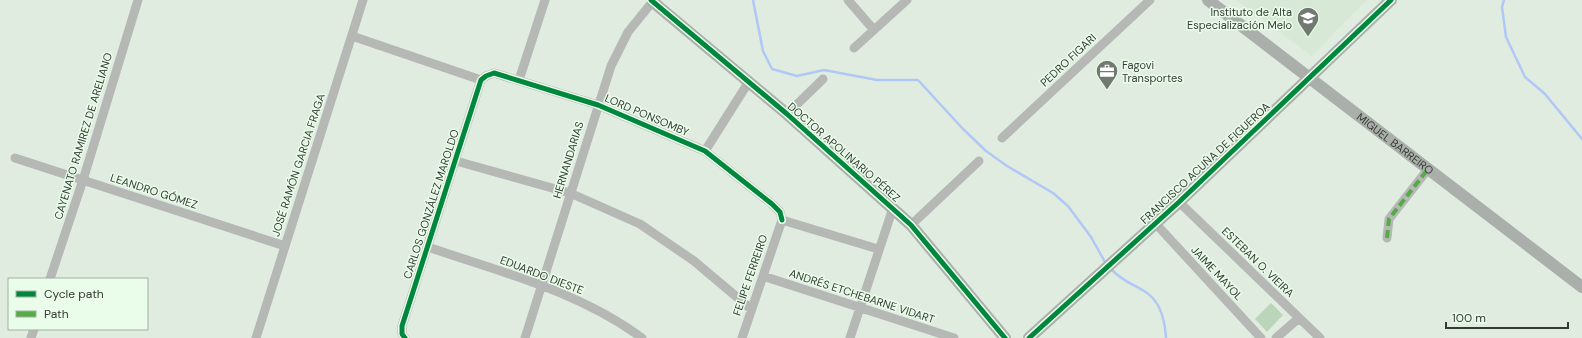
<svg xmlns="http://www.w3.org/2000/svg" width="1582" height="338" viewBox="0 0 1582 338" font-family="'DM Sans',sans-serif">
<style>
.built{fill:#d7e9d6}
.green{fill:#bad5ba}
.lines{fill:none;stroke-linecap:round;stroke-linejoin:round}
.stream{stroke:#b0c8f5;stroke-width:2.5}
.street{stroke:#b5b8b5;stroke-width:9}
.secondary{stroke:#abafab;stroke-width:12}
.quiet{stroke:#54ac45;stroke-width:4;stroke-dasharray:8 4;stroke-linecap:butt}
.cycleway-casing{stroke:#eafdea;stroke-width:8}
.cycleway{stroke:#00873e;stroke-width:5}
.labels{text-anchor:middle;stroke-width:3;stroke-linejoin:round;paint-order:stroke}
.poi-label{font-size:11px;fill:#343b33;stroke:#eafdea;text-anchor:end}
.street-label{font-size:11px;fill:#343b33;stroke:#eafdea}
</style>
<rect width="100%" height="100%" fill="#e1ece1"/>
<path class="built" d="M 1236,0 L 1367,0 L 1312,56 Z"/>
<path class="green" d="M 1271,303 L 1283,315 L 1267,332 L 1255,319 Z"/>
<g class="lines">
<path class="stream" d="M 753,0 L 763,51 L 772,69 L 797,76 L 824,70 L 877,80 L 918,80 L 963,129 L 986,151 L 1007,166 L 1053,193 L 1068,206 L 1091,237 L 1105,262
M 1504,0 L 1502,7 L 1506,37 L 1525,77 L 1545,94 L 1582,139
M 1112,270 C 1124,282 1131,283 1144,291 C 1160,300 1165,321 1166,338"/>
<path class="street" d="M 848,0 L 874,30
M 352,36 L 481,80
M 854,48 L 907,0
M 519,80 L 545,0
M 787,114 L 823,79
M 1002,138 L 1150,0
M 705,151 L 748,83
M 15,158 L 285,246
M 456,161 L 570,193 L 640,224 L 694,261 L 751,309
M 1179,202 L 1320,338
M 782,220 L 878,249
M 1156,224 L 1261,338
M 911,225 L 979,161
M 1387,238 L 1389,219 L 1428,169
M 428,247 C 500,272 579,291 642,338
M 763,276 L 954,338
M 50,279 L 83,180 L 138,0
M 31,338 L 34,329
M 256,338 L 363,0
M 405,338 L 402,334 L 402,326 L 481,80 L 486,76 L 494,73 L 598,105 L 705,151 L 772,204 L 780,212 L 782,220
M 525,338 L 611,66 L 628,32 L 654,0
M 742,338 L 782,220
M 850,338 L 893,208
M 1276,338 L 1299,318"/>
<g class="secondary">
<path id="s1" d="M 1208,0 L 1582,287"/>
<path d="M 653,2 L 787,114 L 911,225 L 1005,338"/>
<path d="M 1029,338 L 1179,202 L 1391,0"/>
</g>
<path class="quiet" d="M 1387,238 L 1389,219 L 1428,169"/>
<g class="cycleway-casing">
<path id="cycleway" d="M 651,0 L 787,114 L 911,225 L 1005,338
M 405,338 L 402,334 L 402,326 L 481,80 L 486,76 L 494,73 L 598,105 L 705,151 L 772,204 L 780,212 L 782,220
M 1029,338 L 1179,202 L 1391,0"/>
</g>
<use href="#cycleway" class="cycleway"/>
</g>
<defs>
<g id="university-pin" transform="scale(1.15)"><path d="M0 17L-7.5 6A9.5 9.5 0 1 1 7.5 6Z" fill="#717970" stroke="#eafdea"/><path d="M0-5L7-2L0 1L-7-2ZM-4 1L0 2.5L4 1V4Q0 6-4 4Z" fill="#fff"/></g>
<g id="office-pin" transform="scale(1.15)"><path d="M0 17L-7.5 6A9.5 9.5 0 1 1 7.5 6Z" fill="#717970" stroke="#eafdea"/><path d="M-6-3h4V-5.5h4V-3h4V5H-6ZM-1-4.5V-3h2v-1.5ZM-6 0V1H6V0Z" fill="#fff"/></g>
</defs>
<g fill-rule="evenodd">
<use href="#university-pin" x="1308" y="18"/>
<use href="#office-pin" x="1107" y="71"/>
</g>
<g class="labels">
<g class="poi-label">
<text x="1292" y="16">Instituto de Alta<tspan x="1292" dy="13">Especialización Melo</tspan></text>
<text x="1122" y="69" text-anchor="start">Fagovi<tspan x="1122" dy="13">Transportes</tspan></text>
</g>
<g class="street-label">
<text transform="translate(1068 60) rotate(-43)" y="4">PEDRO FIGARI</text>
<text transform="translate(647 115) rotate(23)" y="4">LORD PONSOMBY</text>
<text transform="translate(83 136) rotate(-73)" y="4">CAYENATO RAMIREZ DE ARELIANO</text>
<text dy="4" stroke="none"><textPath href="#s1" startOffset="236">MIGUEL BARREIRO</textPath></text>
<text transform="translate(844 152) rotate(41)" y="4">DOCTOR APOLINARIO PÉREZ</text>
<text transform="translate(568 160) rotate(-73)" y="4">HERNANDARIAS</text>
<text transform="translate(1205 163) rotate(-43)" y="4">FRANCISCO ACUÑA DE FIGUEROA</text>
<text transform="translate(298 165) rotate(-72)" y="4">JOSÉ RAMÓN GARCIA FRAGA</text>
<text transform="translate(154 191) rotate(18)" y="4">LEANDRO GÓMEZ</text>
<text transform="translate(431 204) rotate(-72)" y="4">CARLOS GONZÁLEZ MAROLDO</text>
<text transform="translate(1258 262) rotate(44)" y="4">ESTEBAN O. VIEIRA</text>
<text transform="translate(1217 273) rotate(47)" y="4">JAIME MAYOL</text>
<text transform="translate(542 275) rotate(21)" y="4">EDUARDO DIESTE</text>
<text transform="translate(750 275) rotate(-71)" y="4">FELIPE FERREIRO</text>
<text transform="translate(862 296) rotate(18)" y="4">ANDRÉS ETCHEBARNE VIDART</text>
</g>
</g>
<rect x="8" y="278" width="140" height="52" fill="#eafdea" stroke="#a1afa1"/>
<rect x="16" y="291" width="20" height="6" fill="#00873e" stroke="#a1afa1"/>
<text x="44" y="298" font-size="12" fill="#343b33">Cycle path</text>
<rect x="16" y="311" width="20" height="6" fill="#54ac45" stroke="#a1afa1"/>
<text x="44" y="318" font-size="12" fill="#343b33">Path</text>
<path d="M1446 322v6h122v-6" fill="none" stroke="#343b33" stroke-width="2"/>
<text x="1452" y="322" font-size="12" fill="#343b33" stroke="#eafdea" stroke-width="3" paint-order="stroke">100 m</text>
</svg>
